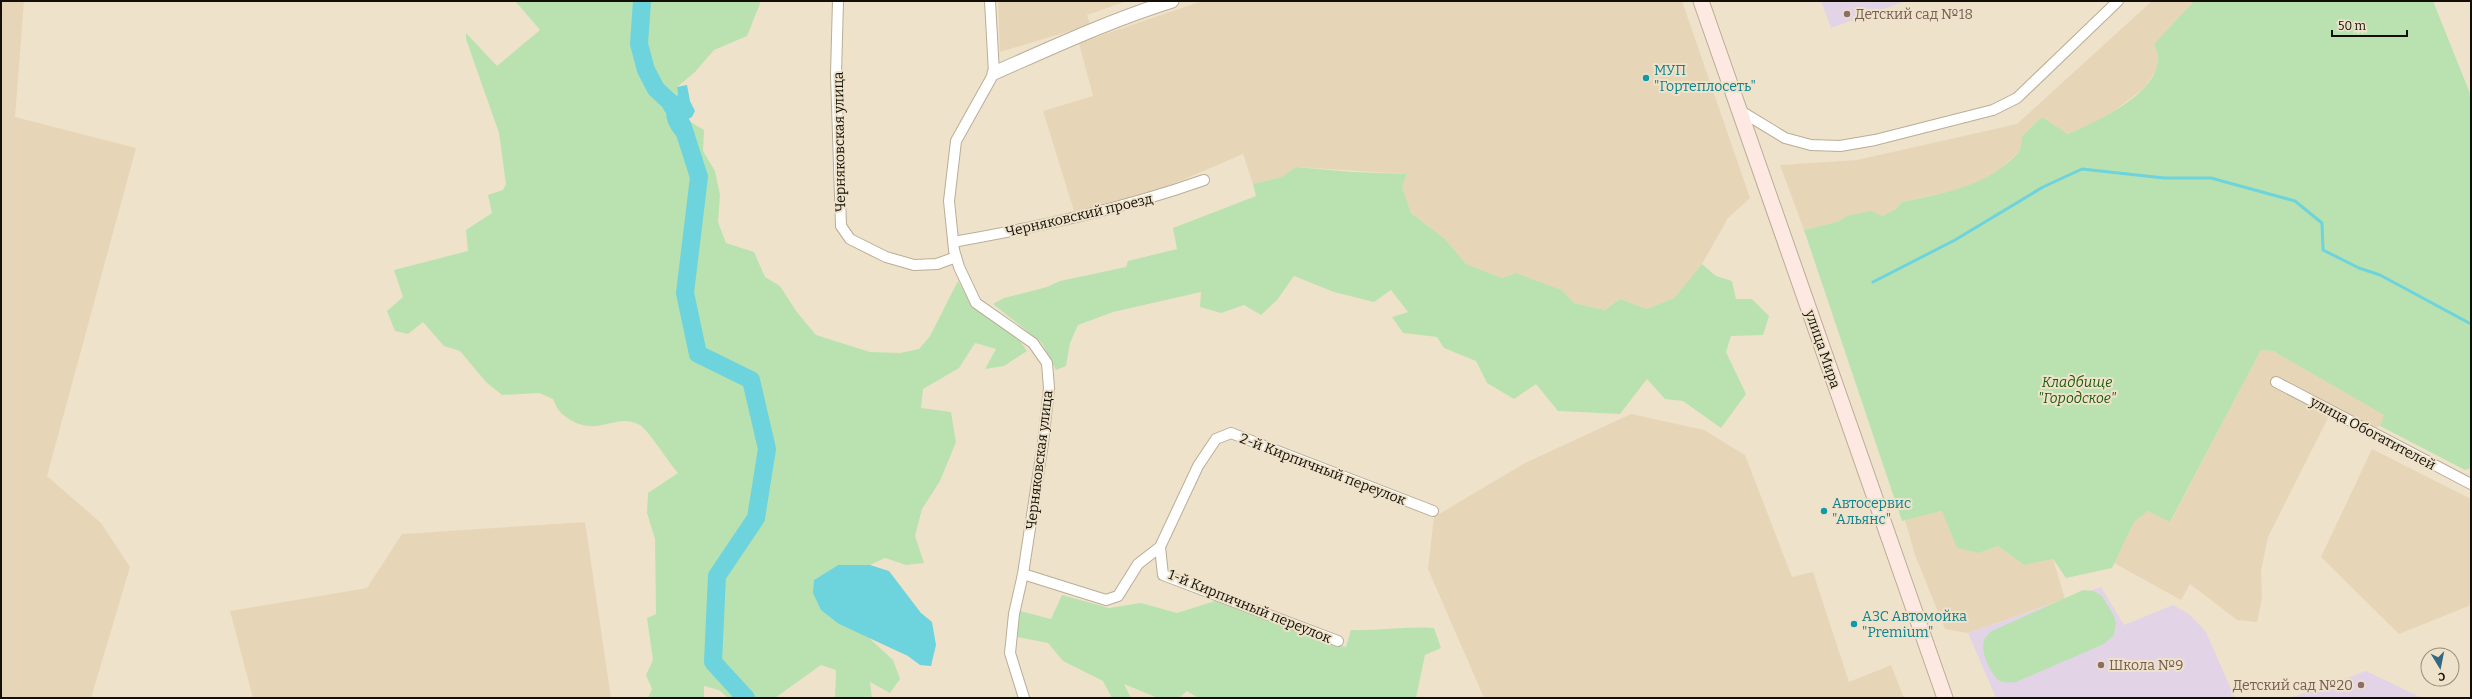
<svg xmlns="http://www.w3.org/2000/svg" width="2472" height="699" viewBox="0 0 2472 699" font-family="Bitter,serif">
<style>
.built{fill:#e7d5b7}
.education{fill:#e2d4e6}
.green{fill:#bae2b1}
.water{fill:#6dd3dd}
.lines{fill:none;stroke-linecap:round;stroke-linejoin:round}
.stream{stroke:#6dd3dd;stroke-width:3}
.river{stroke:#6dd3dd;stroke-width:18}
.minor-casing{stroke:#baad96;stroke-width:12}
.tertiary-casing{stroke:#baad96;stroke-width:15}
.secondary-casing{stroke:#baad96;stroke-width:17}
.minor{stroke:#fff;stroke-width:10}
.tertiary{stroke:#fff;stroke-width:13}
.secondary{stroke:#fee8e2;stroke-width:15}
.education-dot{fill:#8d6e63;stroke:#efe2ca;stroke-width:1.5}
.culture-dot{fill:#0f9aa8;stroke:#efe2ca;stroke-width:1.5}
.labels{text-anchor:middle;stroke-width:4;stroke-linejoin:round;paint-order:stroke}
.education-label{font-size:14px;fill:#785e54;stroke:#efe2ca;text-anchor:start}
.culture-label{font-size:14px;fill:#0d838f;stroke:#efe2ca;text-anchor:start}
.street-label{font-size:14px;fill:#130f07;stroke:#efe2ca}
.park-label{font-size:14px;font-style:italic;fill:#1e5c0c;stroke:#efe2ca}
</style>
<rect width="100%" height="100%" fill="#efe2ca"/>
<path class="built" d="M 1,1 L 24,1 L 15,117 L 136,148 L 47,476 L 101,523 L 130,567 L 91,698 L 1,698 Z
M 998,1 L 1127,1 L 1087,15 L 1090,25 L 1000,52 Z
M 1202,1 L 1682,1 L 1750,198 L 1728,218 L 1702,264 L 1674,298 L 1647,309 L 1620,299 L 1605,310 L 1574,303 L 1562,290 L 1516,273 L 1502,278 L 1466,264 L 1445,239 L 1411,213 L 1402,187 L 1407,174 L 1296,167 L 1281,177 L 1253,184 L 1243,154 L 1154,192 L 1074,211 L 1043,111 L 1093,96 L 1079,43 Z
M 2152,1 L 2194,1 L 2154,44 L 2158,53 L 2157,69 L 2144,88 L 2105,118 L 2068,134 L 2042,117 L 2022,136 L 2020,151 L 1991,177 L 1962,189 L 1902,202 L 1896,209 L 1882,216 L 1846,216 L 1840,221 L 1804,230 L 1780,165 L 1857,160 L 2017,124 Z
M 2261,350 L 2273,351 L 2385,415 L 2380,426 L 2374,428 L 2334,406 L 2268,537 L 2261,571 L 2262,598 L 2257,622 L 2237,620 L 2190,584 L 2181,600 L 2114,563 L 2134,522 L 2148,511 L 2171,521 Z
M 1631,414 L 1704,430 L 1745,455 L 1792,577 L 1813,572 L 1849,682 L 1891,665 L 1904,698 L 1484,698 L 1428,569 L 1434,517 L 1525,463 Z
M 2372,449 L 2471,499 L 2471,605 L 2399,634 L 2321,557 Z
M 1942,511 L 1979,553 L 1998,546 L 2024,565 L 2053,559 L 2065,599 L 1968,633 L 1945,629 L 1915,555 L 1905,520 Z
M 585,522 L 611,698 L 253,698 L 230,611 L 367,588 L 402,534 Z"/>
<path class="education" d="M 1821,1 L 1906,1 L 1831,28 Z
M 2101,587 L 2124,625 L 2173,605 L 2189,614 L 2206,632 L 2235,698 L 1996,698 L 1968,633 Z
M 2366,671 L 2422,698 L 2290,698 Z"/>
<path class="green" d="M 518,1 L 761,1 L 747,36 L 714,50 L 695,72 L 677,87 L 678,95 L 667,105 L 665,114 L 678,124 L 687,120 L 704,130 L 703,151 L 715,171 L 720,195 L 718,222 L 726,243 L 754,252 L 765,277 L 780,286 L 796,311 L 816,335 L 870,352 L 900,353 L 919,349 L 930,336 L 958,281 L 973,306 L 1020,341 L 1027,351 L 1004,366 L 985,369 L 996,349 L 975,343 L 959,368 L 923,389 L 921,408 L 951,412 L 956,442 L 940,481 L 922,509 L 915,536 L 924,563 L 906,565 L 885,558 L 870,565 L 838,565 L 814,580 L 839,624 L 868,637 L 893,660 L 900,679 L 890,693 L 870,682 L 872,698 L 835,698 L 836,670 L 821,665 L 775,698 L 728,698 L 719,690 L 704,686 L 704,698 L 648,698 L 652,689 L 646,675 L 653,660 L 647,618 L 656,614 L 655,539 L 647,513 L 648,493 L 678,473 C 670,464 648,430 640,425 C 617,412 600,436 572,421 C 561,414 558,411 553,399 L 539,393 L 502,395 L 486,382 L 460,351 L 444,346 L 423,322 L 408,334 L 395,331 L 387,311 L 403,297 L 394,270 L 468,251 L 466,230 L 492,213 L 488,195 L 503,190 L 506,184 L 499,133 L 466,39 L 466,33 L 497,66 L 540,30 L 516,2 Z
M 2194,1 L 2433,1 L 2471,96 L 2471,468 L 2465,470 L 2380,426 L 2384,415 L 2273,351 L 2261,350 L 2170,522 L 2148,511 L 2134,522 L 2112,568 L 2066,578 L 2053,559 L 2024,565 L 1998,546 L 1979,553 L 1957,548 L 1942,511 L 1902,521 L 1804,230 L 1840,221 L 1846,216 L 1871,211 L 1882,216 L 1896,209 L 1902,202 C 1948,192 1987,187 2020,151 L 2022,136 L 2042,117 L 2068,134 C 2098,121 2176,86 2154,44 Z
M 1296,167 L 1352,172 L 1407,174 L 1402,187 L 1411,213 L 1445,239 L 1466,264 L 1502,278 L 1516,273 L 1562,290 L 1574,303 L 1605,310 L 1620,299 L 1647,309 L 1674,298 L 1702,264 L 1716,276 L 1732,281 L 1736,299 L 1752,299 L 1769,316 L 1763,335 L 1731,336 L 1726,352 L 1746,394 L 1721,428 L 1683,401 L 1665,399 L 1647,379 L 1620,414 L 1558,411 L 1536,384 L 1514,399 L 1487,383 L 1476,361 L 1444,348 L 1437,337 L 1403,333 L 1392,317 L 1408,312 L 1391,290 L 1374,302 L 1334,292 L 1294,276 L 1277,300 L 1261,315 L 1244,305 L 1221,313 L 1200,307 L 1201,292 L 1113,312 L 1078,325 L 1070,343 L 1066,366 L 1056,370 L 1042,343 L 993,304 L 1004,298 L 1047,287 L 1060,281 L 1126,267 L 1128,261 L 1177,249 L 1173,228 L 1256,196 L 1253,184 L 1281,177 Z
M 2083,590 L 2094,591 L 2102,596 L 2113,614 L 2116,623 L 2114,635 L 2104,644 L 2016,682 C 2010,682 2002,684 1997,679 C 1990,672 1980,651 1984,640 C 1985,637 1990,633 1992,631 Z
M 1062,595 L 1109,608 L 1141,603 L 1177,613 L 1215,601 L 1346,647 L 1351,630 C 1379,631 1406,626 1434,628 L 1441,648 L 1425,655 L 1416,698 L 1198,698 L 1187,691 L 1179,698 L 1158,698 L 1124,684 L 1131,698 L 1112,698 L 1103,681 L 1063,661 L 1048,643 L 1017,637 L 1020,611 L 1051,619 Z"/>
<path class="water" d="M 687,85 L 690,101 L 695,111 L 692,117 L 678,124 L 689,140 L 686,145 C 670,133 655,109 678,95 L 677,87 Z
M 838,565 L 870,565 L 889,571 L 921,613 L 932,622 L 936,645 L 931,666 L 920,665 L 908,656 L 839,624 L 821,610 L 813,593 L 814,580 Z"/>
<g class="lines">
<path class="stream" d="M 1873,282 L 1955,240 L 2043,187 L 2082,169 L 2164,178 L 2211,178 L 2295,201 L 2322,223 L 2323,250 L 2359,268 L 2380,275 L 2471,324"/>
<path class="river" d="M 642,1 L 639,44 L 646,70 L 656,89 L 670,102 L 683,127 L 699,177 L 685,293 L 698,354 L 751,380 L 767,449 L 756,518 L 717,576 L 713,662 L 746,698"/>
<g class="minor-casing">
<path id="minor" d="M 838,1 L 836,75 L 841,226 L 850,239 L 886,257 L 914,265 L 937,264 L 956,257
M 990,1 L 994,73 L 956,141 L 949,201 L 954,250 L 959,267 L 976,303 L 1033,343 L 1047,363 L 1049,388 L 1043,443 L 1023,574 L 1014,614 L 1010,653 L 1024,698
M 1739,110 L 1785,138 L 1811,145 L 1840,146 L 1875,140 L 1993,110 L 2017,98 L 2118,1
M 953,242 C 1038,227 1122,209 1204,180
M 2276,382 L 2471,484
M 1160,547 L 1163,575 L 1338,641
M 1023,574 L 1106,600 L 1118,596 L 1138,564 L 1160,547 L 1198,466 L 1216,439 L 1231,433 L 1433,511"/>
</g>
<g class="tertiary-casing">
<path id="tertiary" d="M 994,73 C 1053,47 1111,20 1172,1"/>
</g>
<g class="secondary-casing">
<path id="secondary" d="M 1701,1 L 1945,698"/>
</g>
<use href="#minor" class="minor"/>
<use href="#tertiary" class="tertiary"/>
<use href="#secondary" class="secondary"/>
</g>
<g class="education-dot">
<circle cx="1847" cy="14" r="4"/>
<circle cx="2101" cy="665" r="4"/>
<circle cx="2361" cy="685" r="4"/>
</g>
<g class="culture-dot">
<circle cx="1646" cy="78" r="4"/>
<circle cx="1824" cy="511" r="4"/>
<circle cx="1854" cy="624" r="4"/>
</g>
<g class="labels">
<g class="education-label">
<text x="1855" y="19">Детский сад №18</text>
<text x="2109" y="670">Школа №9</text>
<text x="2353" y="690" text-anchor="end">Детский сад №20</text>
</g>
<g class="culture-label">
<text x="1654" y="75">МУП<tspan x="1654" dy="16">"Гортеплосеть"</tspan></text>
<text x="1832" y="508">Автосервис<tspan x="1832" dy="16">"Альянс"</tspan></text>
<text x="1862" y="621">АЗС Автомойка<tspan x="1862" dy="16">"Premium"</tspan></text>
</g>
<g class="street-label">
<text transform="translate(839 142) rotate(-91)" y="5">Черняковская улица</text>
<text transform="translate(1079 215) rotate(-13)" y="5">Черняковский проезд</text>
<text transform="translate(1823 349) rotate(71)" y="5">улица Мира</text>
<text transform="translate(2373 433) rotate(28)" y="5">улица Обогатителей</text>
<text transform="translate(1039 460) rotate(-83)" y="5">Черняковская улица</text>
<text transform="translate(1323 469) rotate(21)" y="5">2-й Кирпичный переулок</text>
<text transform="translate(1250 606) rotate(22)" y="5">1-й Кирпичный переулок</text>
</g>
<g class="park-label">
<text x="2077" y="387">Кладбище<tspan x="2077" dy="16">"Городское"</tspan></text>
</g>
</g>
<rect width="2472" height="699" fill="none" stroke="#130f07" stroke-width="4"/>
<g transform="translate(2440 667) rotate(170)"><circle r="19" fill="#efe2ca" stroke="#978e7c"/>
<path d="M0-3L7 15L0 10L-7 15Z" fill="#326884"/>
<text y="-6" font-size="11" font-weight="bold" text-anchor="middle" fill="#130f07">С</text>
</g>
<path d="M2332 30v6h75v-6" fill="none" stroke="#130f07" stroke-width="2"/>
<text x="2338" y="30" font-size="12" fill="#130f07" stroke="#efe2ca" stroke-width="3" paint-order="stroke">50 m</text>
</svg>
